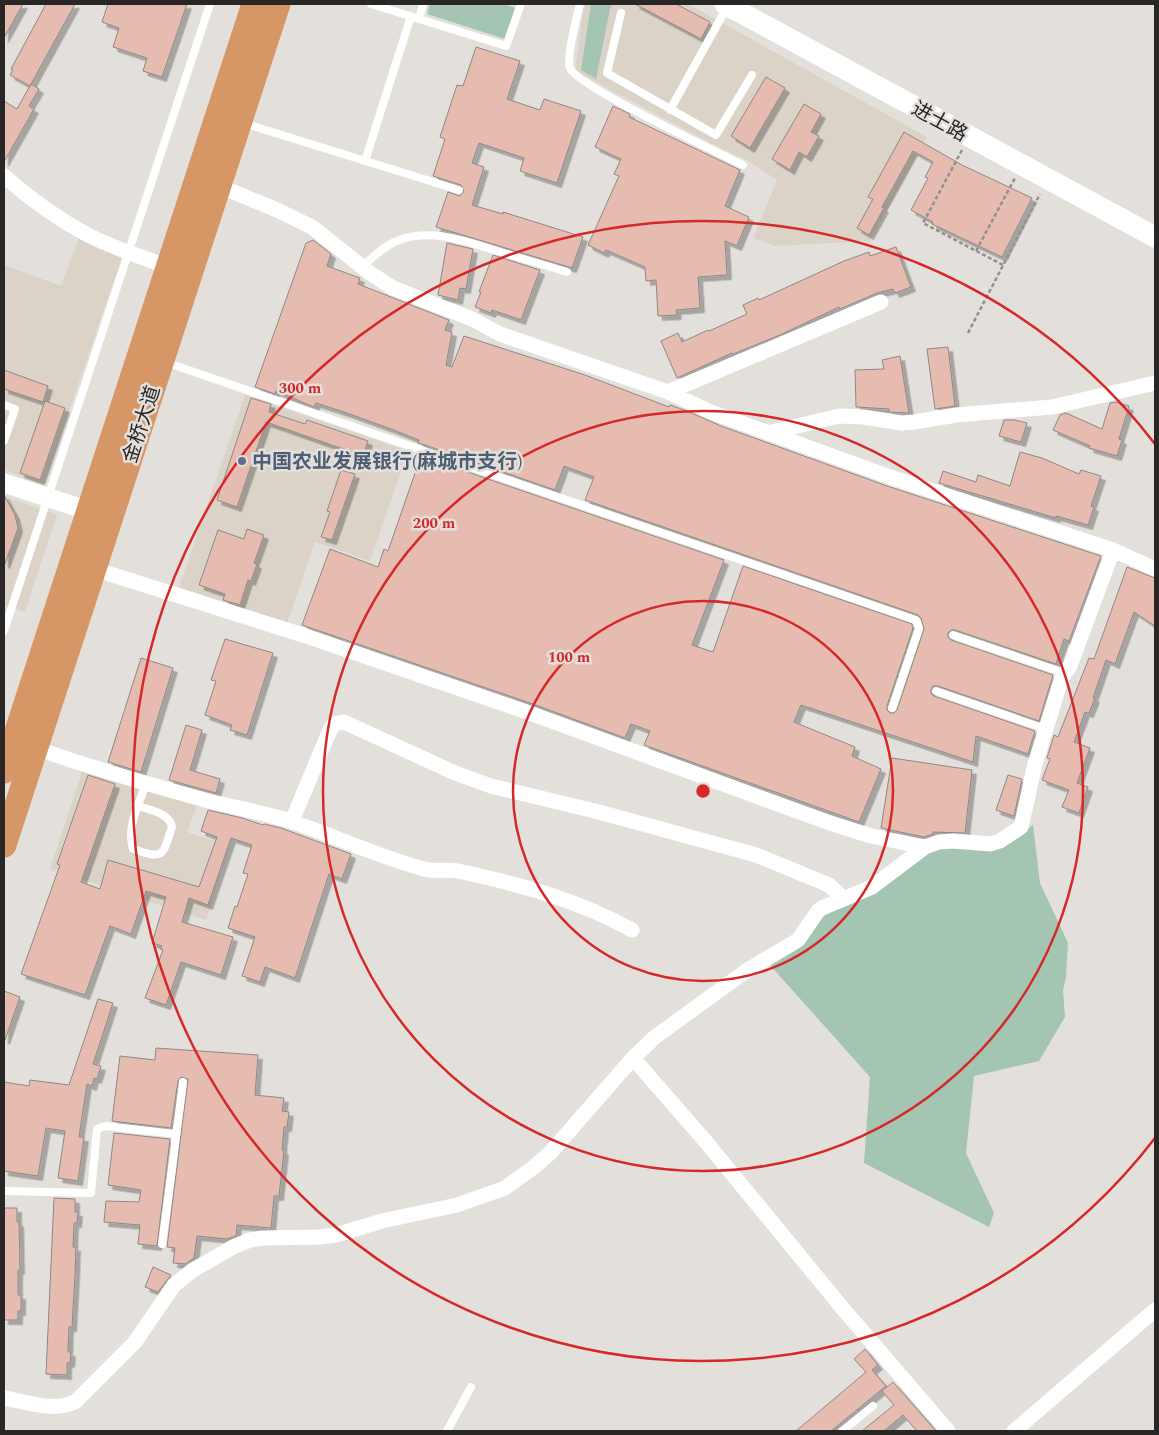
<svg xmlns="http://www.w3.org/2000/svg" width="1159" height="1435" viewBox="0 0 1159 1435" font-family="Spectral,'Noto Sans SC',serif">
<style>
.built{fill:#dbd2c8}
.green{fill:#a4c5b2}
.building{fill:#e6bcb1;stroke:#8d8886;filter:url(#shadow)}
.lines{fill:none;stroke-linecap:round;stroke-linejoin:round}
.path{stroke:#93908d;stroke-width:2.5;stroke-dasharray:4 2.5;stroke-linecap:butt}
.service{stroke:#fff;stroke-width:8}
.minor{stroke:#fff;stroke-width:15}
.tertiary{stroke:#fff;stroke-width:19}
.secondary{stroke:#fff;stroke-width:21}
.trunk{stroke:#d69666;stroke-width:25}
.ring{fill:none;stroke:#d62828;stroke-width:2.5}
.service-dot{fill:#5c6f8a;stroke:#e3e0db;stroke-width:2}
.labels{text-anchor:middle;stroke-width:5;stroke-linejoin:round;paint-order:stroke}
.street-label{font-size:20px;fill:#282726;stroke:#e3e0db}
.service-label{font-size:20px;font-weight:bold;fill:#4e5e75;stroke:#e3e0db;text-anchor:start}
.centre{fill:#d62828;stroke:#e3e0db;stroke-width:2.5}
.ring-label{font-size:15px;text-anchor:middle;font-weight:bold;fill:#d62828;stroke:#e3e0db;stroke-width:5;stroke-linejoin:round;paint-order:stroke}
</style>
<defs>
<filter id="shadow"><feDropShadow dx="4.5" dy="4.5" stdDeviation="0" flood-color="#0004"/></filter>
</defs>
<rect width="100%" height="100%" fill="#e3e0db"/>
<path class="built" d="M 584,4 L 688,4 L 927,137 L 870,241 L 774,246 L 753,238 L 777,180 L 747,160 L 722,149 L 575,71 Z
M 79,237 L 122,257 L 44,485 L 4,470 L 4,265 L 61,286 Z
M 245,395 L 408,451 L 370,561 L 315,542 L 287,624 L 179,587 Z
M 4,496 L 57,515 L 25,612 L 4,605 Z
M 83,768 L 197,805 L 187,832 L 230,846 L 206,920 L 50,869 Z"/>
<path class="green" d="M 430,4 L 504,4 L 515,8 L 505,39 L 427,14 Z
M 591,4 L 611,4 L 596,79 L 581,70 Z
M 1033,825 L 1040,883 L 1068,943 L 1066,977 L 1063,990 L 1065,1017 L 1039,1061 L 974,1076 L 966,1153 L 994,1213 L 989,1227 L 864,1163 L 870,1077 L 769,964 L 821,914 L 926,852 L 944,845 L 1000,848 Z"/>
<path class="building" d="M 4,4 L 23,4 L 4,38 Z
M 46,4 L 75,4 L 30,86 L 10,75 L 13,70 L 11,69 Z
M 108,4 L 187,4 L 162,77 L 143,71 L 147,58 L 113,47 L 119,28 L 102,22 Z
M 635,4 L 676,4 L 710,22 L 701,39 Z
M 476,47 L 520,61 L 507,99 L 540,110 L 544,99 L 581,111 L 557,183 L 520,171 L 524,158 L 479,143 L 472,163 L 484,167 L 472,205 L 503,214 L 503,212 L 583,237 L 572,268 L 436,227 L 448,192 L 460,196 L 464,191 L 461,185 L 433,176 L 445,139 L 440,137 L 457,85 L 463,86 Z
M 766,77 L 785,88 L 750,148 L 731,136 Z
M 31,84 L 39,89 L 29,106 L 34,109 L 4,162 L 4,101 L 17,109 Z
M 804,104 L 821,114 L 811,132 L 819,136 L 807,157 L 799,152 L 790,170 L 772,159 Z
M 613,106 L 630,114 L 629,117 L 740,170 L 725,206 L 749,217 L 737,246 L 725,241 L 727,275 L 698,277 L 700,308 L 676,310 L 677,315 L 658,316 L 656,280 L 646,281 L 645,267 L 606,250 L 604,253 L 588,245 L 619,176 L 614,174 L 621,159 L 595,147 Z
M 904,132 L 962,165 L 1032,198 L 1002,257 L 932,224 L 933,222 L 911,210 L 928,178 L 925,177 L 933,162 L 913,151 L 882,207 L 884,208 L 869,235 L 857,228 L 873,199 L 868,197 Z
M 313,240 L 331,254 L 327,266 L 360,278 L 358,284 L 449,320 L 445,330 L 452,332 L 446,365 L 452,367 L 464,336 L 585,375 L 669,407 L 670,405 L 687,411 L 721,426 L 887,486 L 1101,556 L 1069,641 L 1064,639 L 1056,664 L 955,630 L 951,630 L 948,633 L 948,637 L 951,640 L 1053,675 L 1039,721 L 938,686 L 933,686 L 931,690 L 931,694 L 934,696 L 1035,731 L 1028,754 L 976,736 L 973,762 L 801,705 L 794,722 L 855,747 L 852,756 L 881,769 L 859,822 L 644,745 L 650,731 L 631,724 L 625,738 L 530,703 L 302,625 L 330,549 L 378,567 L 384,549 L 388,551 L 421,456 L 724,560 L 692,645 L 713,652 L 743,566 L 912,624 L 913,628 L 887,706 L 887,710 L 890,713 L 894,713 L 897,710 L 924,629 L 921,618 L 918,615 L 585,500 L 594,477 L 583,473 L 564,466 L 555,490 L 425,445 L 418,443 L 419,440 L 391,429 L 347,413 L 316,403 L 314,407 L 276,391 L 275,394 L 255,387 L 306,243 Z
M 447,243 L 473,249 L 466,289 L 460,288 L 458,300 L 438,295 Z
M 896,247 L 911,287 L 895,293 L 893,289 L 877,293 L 840,309 L 839,307 L 780,335 L 733,354 L 732,353 L 677,378 L 661,341 L 678,333 L 682,342 L 708,330 L 709,331 L 747,314 L 743,305 L 758,298 L 759,300 L 844,261 L 869,252 L 870,256 Z
M 493,255 L 540,270 L 521,320 L 492,310 L 491,313 L 475,307 L 481,292 L 479,292 Z
M 948,347 L 955,406 L 935,409 L 927,349 Z
M 900,356 L 909,413 L 889,412 L 889,409 L 856,407 L 855,370 L 884,369 L 882,360 Z
M 4,370 L 48,386 L 43,402 L 4,389 Z
M 251,398 L 271,404 L 269,412 L 305,424 L 307,420 L 368,441 L 363,456 L 266,422 L 237,507 L 217,500 Z
M 45,401 L 65,408 L 40,480 L 20,473 Z
M 1115,402 L 1129,406 L 1119,439 L 1122,440 L 1117,456 L 1089,448 L 1090,446 L 1053,430 L 1060,415 L 1066,413 L 1102,429 L 1110,403 Z
M 1004,420 L 1015,420 L 1027,423 L 1021,442 L 999,436 Z
M 1020,452 L 1042,458 L 1079,474 L 1081,470 L 1101,476 L 1091,506 L 1094,507 L 1088,525 L 1056,516 L 1056,518 L 939,483 L 943,471 L 976,482 L 978,475 L 1010,486 Z
M 341,470 L 355,474 L 332,540 L 321,537 L 330,512 L 327,511 Z
M 4,495 L 15,515 L 18,528 L 5,564 L 4,563 Z
M 247,529 L 264,535 L 254,563 L 257,564 L 251,581 L 248,580 L 240,605 L 223,600 L 225,594 L 199,585 L 218,530 L 244,539 Z
M 1127,567 L 1155,578 L 1155,626 L 1134,612 L 1115,664 L 1106,660 L 1093,698 L 1095,698 L 1089,713 L 1085,712 L 1074,742 L 1090,748 L 1077,783 L 1088,787 L 1079,813 L 1062,807 L 1069,790 L 1042,780 L 1050,759 L 1047,758 L 1054,735 L 1058,737 L 1089,658 L 1094,659 Z
M 225,639 L 273,653 L 247,735 L 230,730 L 232,725 L 205,715 L 216,681 L 211,680 Z
M 141,658 L 173,668 L 141,772 L 108,762 Z
M 186,725 L 202,730 L 190,770 L 220,779 L 216,793 L 169,780 Z
M 892,758 L 972,770 L 965,833 L 933,832 L 933,834 L 924,837 L 881,828 Z
M 88,775 L 115,784 L 81,882 L 100,889 L 108,860 L 199,887 L 217,837 L 201,831 L 208,810 L 242,818 L 263,825 L 264,824 L 281,828 L 351,854 L 342,879 L 329,874 L 295,978 L 265,967 L 260,982 L 242,976 L 255,937 L 228,928 L 235,906 L 237,907 L 248,874 L 243,873 L 252,845 L 231,838 L 208,905 L 189,898 L 182,922 L 233,937 L 221,975 L 181,962 L 166,1005 L 145,998 L 163,950 L 160,949 L 162,946 L 152,943 L 166,897 L 146,891 L 131,934 L 110,926 L 85,995 L 21,974 L 60,865 L 57,864 Z
M 1008,775 L 1022,779 L 1014,816 L 996,810 Z
M 4,991 L 20,997 L 5,1040 L 4,1039 Z
M 98,999 L 113,1003 L 93,1064 L 101,1066 L 97,1079 L 94,1078 L 92,1086 L 87,1084 L 79,1137 L 84,1137 L 78,1181 L 58,1178 L 65,1131 L 46,1128 L 38,1176 L 4,1171 L 4,1082 L 29,1086 L 30,1080 L 69,1085 Z
M 156,1048 L 258,1055 L 255,1095 L 284,1098 L 282,1111 L 289,1112 L 287,1127 L 284,1127 L 282,1150 L 284,1151 L 279,1196 L 274,1196 L 271,1228 L 237,1225 L 236,1236 L 227,1239 L 197,1236 L 194,1258 L 185,1264 L 173,1263 L 175,1248 L 167,1247 L 188,1079 L 181,1077 L 178,1081 L 171,1128 L 112,1121 L 120,1056 L 155,1060 Z
M 114,1133 L 170,1139 L 157,1246 L 138,1244 L 140,1225 L 104,1222 L 106,1201 L 139,1202 L 141,1190 L 108,1185 Z
M 54,1198 L 75,1199 L 75,1212 L 78,1212 L 77,1223 L 74,1223 L 73,1247 L 76,1247 L 75,1274 L 72,1327 L 69,1327 L 68,1352 L 71,1352 L 70,1363 L 67,1363 L 67,1375 L 46,1374 Z
M 4,1208 L 17,1208 L 17,1222 L 19,1222 L 20,1270 L 18,1270 L 18,1295 L 21,1295 L 21,1311 L 18,1311 L 18,1320 L 4,1320 Z
M 153,1267 L 171,1275 L 158,1292 L 145,1287 Z
M 865,1349 L 878,1365 L 872,1370 L 886,1386 L 831,1431 L 796,1431 L 866,1372 L 854,1359 Z
M 893,1382 L 936,1431 L 917,1431 L 903,1415 L 884,1431 L 862,1431 L 894,1405 L 882,1391 Z"/>
<g class="lines">
<path class="path" d="M 962,150 L 923,223 L 1003,265
M 976,251 L 1015,178
M 968,333 L 1040,194"/>
<path class="service" d="M 371,4 L 506,46 L 521,4
M 580,4 C 577,17 566,57 570,68 C 577,86 717,152 743,165
M 621,13 L 607,73 L 716,135 L 752,75
M 419,19 L 423,4
M 670,110 L 727,7
M 243,123 L 459,190
M 365,161 L 411,16
M 363,266 C 373,257 384,246 397,241 C 431,227 468,242 501,252 C 523,259 545,265 567,272
M 165,362 L 916,620 L 919,628 L 892,708
M 4,405 L 15,409 L 4,441
M 4,631 L 210,4
M 953,635 L 1065,673
M 936,691 L 1046,729
M 138,806 C 150,810 170,813 172,827 C 162,856 165,860 133,849 C 126,827 139,805 146,783
M 4,1191 L 91,1193 L 97,1129 L 105,1126 L 176,1134
M 162,1244 L 183,1082
M 447,1431 L 471,1387
M 842,1431 L 873,1406"/>
<path class="minor" d="M 4,176 C 29,198 56,218 86,234 C 112,248 141,256 168,267
M 219,186 L 277,210 L 312,227 L 370,273 L 393,288 L 472,319 L 500,334 L 668,392 L 711,412 L 890,477 L 1113,550 L 1155,569
M 668,392 L 881,302
M 768,433 L 839,416 L 863,417 L 902,423 L 914,422 L 956,415 L 1052,407 L 1155,383
M 94,569 L 306,636 L 527,712 L 827,822 L 871,836 L 925,847
M 35,748 C 93,768 150,785 209,801 C 236,808 266,813 293,822 C 337,837 379,857 424,869 C 435,872 447,869 458,871 C 519,884 578,900 632,930
M 292,821 L 330,730 L 334,724 L 344,722 L 455,773 L 491,786 L 599,812 L 756,855 L 829,885 L 844,899
M 633,1058 L 706,1142 L 844,1310 L 948,1431
M 4,1398 C 27,1402 53,1412 75,1402 L 135,1342 L 174,1285 L 193,1270 L 233,1247 L 250,1240 L 262,1238 L 319,1237 L 336,1235 L 382,1221 L 457,1205 L 505,1188 L 534,1167 L 550,1153 L 633,1058 L 655,1037 L 746,971 L 798,940 L 818,911 L 822,908 L 872,887 L 925,847 L 939,842 L 953,841 L 991,844 L 1000,841 L 1021,827 L 1035,764 L 1062,677 L 1070,666 L 1113,550
M 1014,1431 L 1155,1310"/>
<path class="tertiary" d="M 4,483 L 89,511"/>
<path class="secondary" d="M 725,4 L 1155,237"/>
<path class="trunk" d="M 4,771 L 254,4
M 4,845 L 278,4"/>
</g>
<g class="ring">
<circle cx="703" cy="791" r="190"/>
<circle cx="703" cy="791" r="380"/>
<path d="M1155 1138A570 570 0 1 1 1155 444"/>
</g>
<circle class="service-dot" cx="242" cy="461" r="5"/>
<g class="labels">
<g class="street-label">
<text transform="translate(940 121) rotate(29)" y="7">进士路</text>
<text transform="translate(141 424) rotate(-72)" y="7">金桥大道</text>
</g>
<g class="service-label">
<text x="252" y="468">中国农业发展银行(麻城市支行)</text>
</g>
</g>
<circle cx="703" cy="791" r="8" class="centre"/>
<g class="ring-label">
<text x="300" y="393">300 m</text>
<text x="434" y="528">200 m</text>
<text x="569" y="662">100 m</text>
</g>
<rect width="1159" height="1435" fill="none" stroke="#282726" stroke-width="10"/>
</svg>
